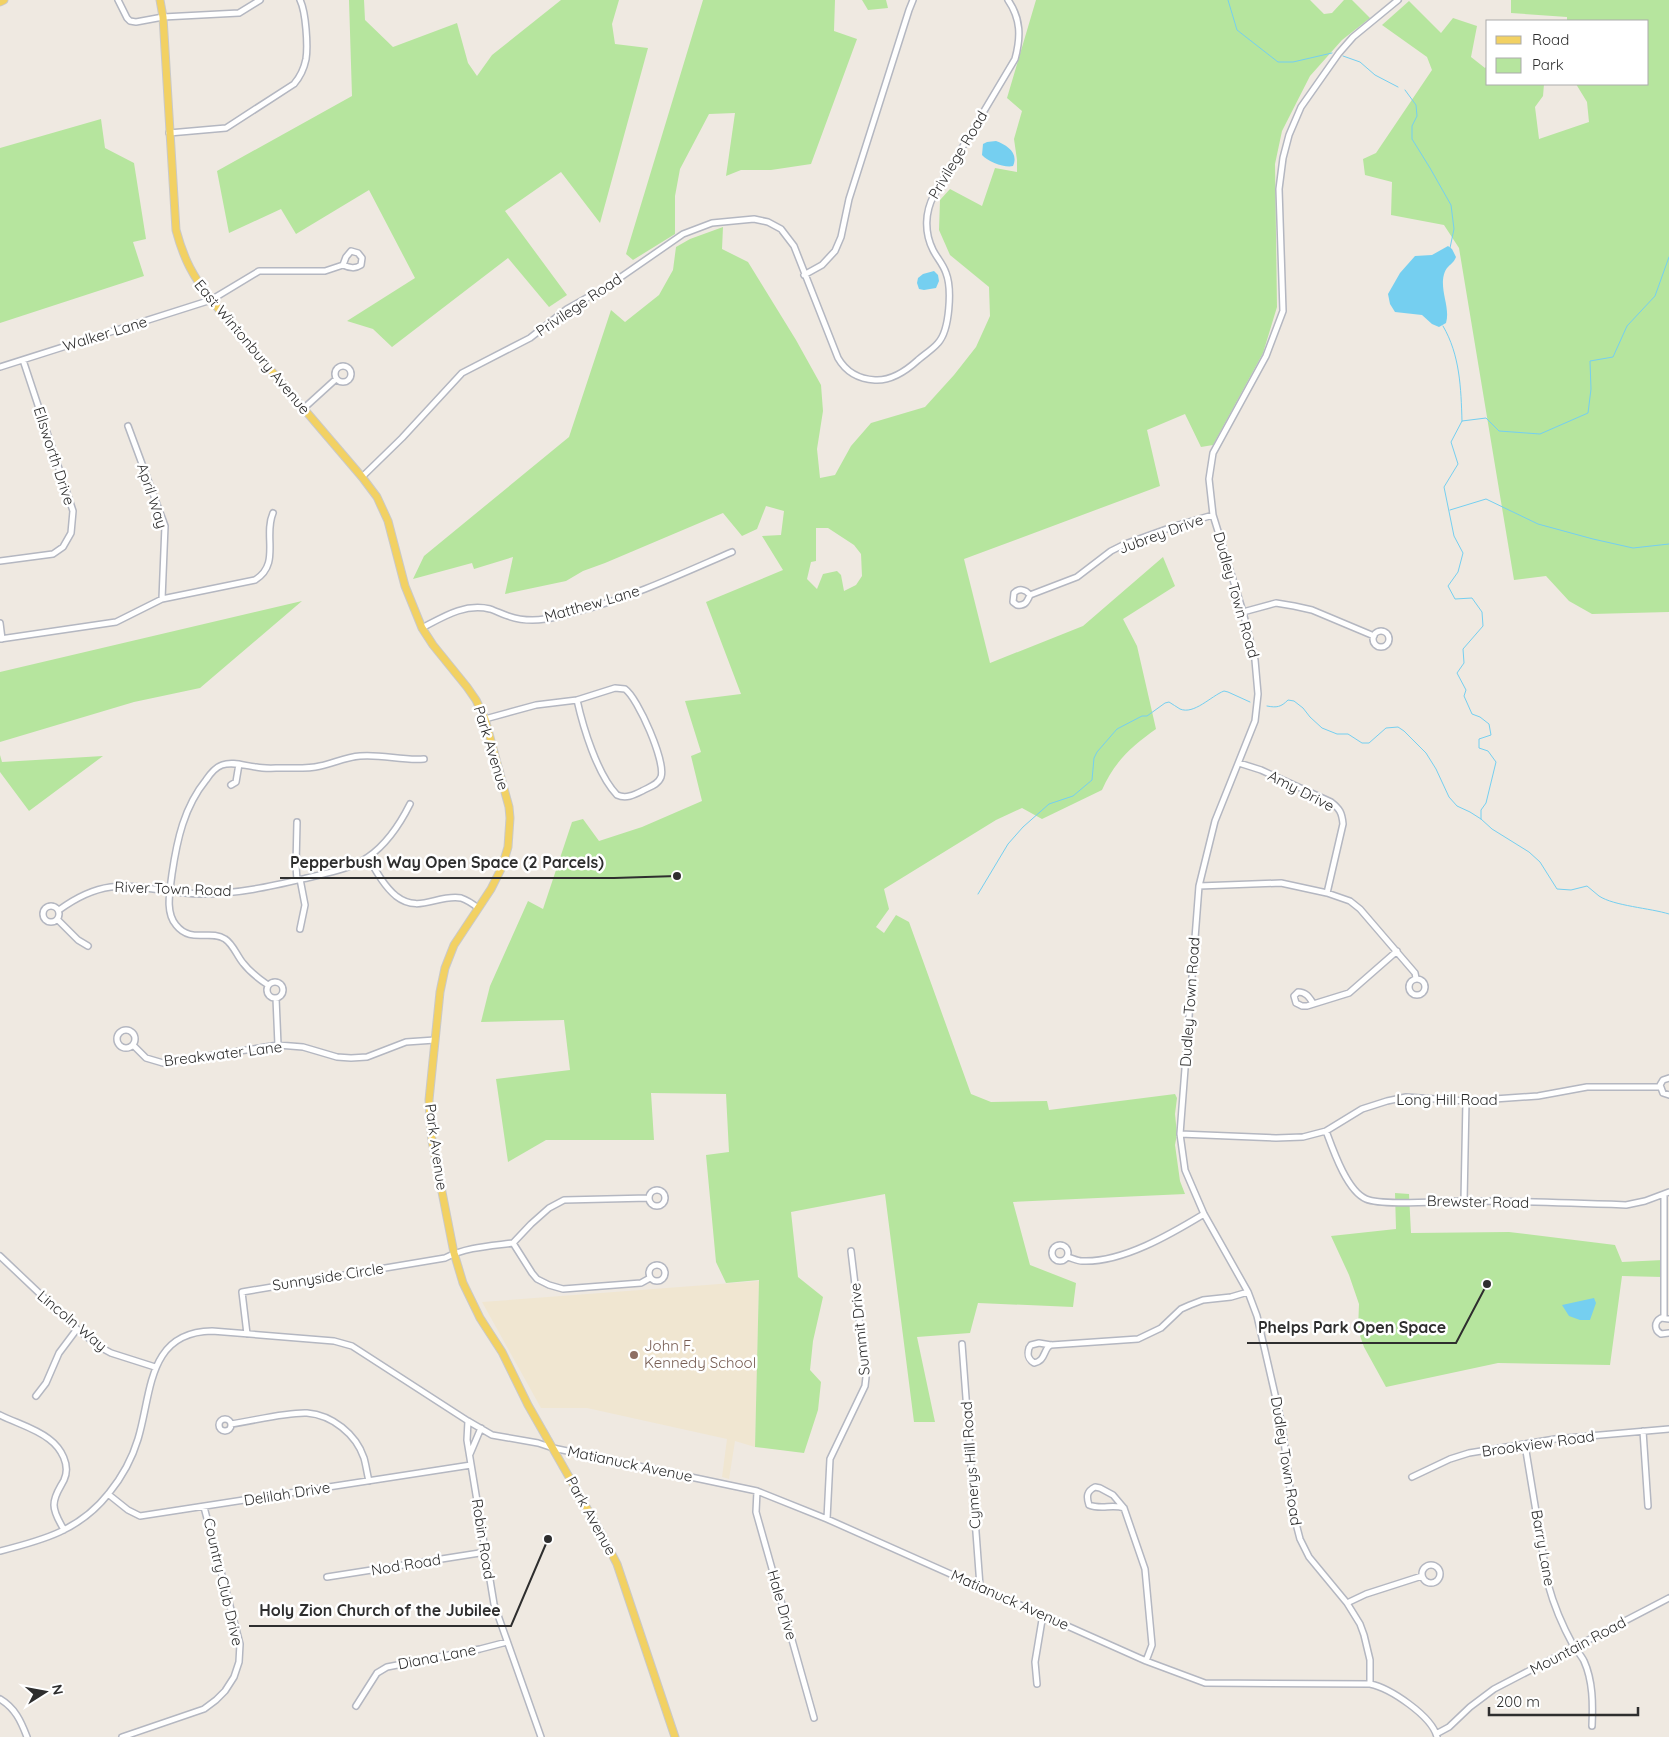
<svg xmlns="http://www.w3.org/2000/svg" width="1669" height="1737" viewBox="0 0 1669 1737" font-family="Quicksand,sans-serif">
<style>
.education{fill:#f0e6d1}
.green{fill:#b6e59e;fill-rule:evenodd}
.water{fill:#75cff0}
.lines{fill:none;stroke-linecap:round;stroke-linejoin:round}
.stream{stroke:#75cff0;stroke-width:1}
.minor-casing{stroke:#b4b7c1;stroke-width:8}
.major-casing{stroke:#c9c9c9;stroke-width:9}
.minor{stroke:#fff;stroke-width:5}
.major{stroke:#f2d163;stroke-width:7}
.education-dot{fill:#8d6e63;stroke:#fff;stroke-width:2}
.labels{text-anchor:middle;stroke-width:5;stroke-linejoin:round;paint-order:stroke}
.street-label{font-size:15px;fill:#2e2e2e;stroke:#fff}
.education-label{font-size:15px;fill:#785e54;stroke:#fff;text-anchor:start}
.leader{fill:none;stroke:#2e2e2e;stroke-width:2}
.callout-dot{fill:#2e2e2e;stroke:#fff;stroke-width:2}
.callout-label{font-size:16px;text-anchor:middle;font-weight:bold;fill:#2e2e2e;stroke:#fff;stroke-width:5;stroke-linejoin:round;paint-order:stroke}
</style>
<rect width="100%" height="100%" fill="#efe9e1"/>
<path class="education" d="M 759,1281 L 755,1447 L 735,1441 L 729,1479 L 722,1477 L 727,1439 L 587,1408 L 541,1408 L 482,1302 Z"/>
<path class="green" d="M 349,0 L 364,0 L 365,20 L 393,47 L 457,23 L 468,63 L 477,76 L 492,55 L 561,0 L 619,0 L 612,24 L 615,44 L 648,48 L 600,223 L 561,172 L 505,211 L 567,295 L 549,307 L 508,258 L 392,347 L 373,329 L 347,321 L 415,278 L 369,190 L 296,234 L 281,209 L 229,233 L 217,171 L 352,96 Z
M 703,0 L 835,0 L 834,31 L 857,39 L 811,164 L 771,170 L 741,170 L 726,176 L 735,113 L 709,114 L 680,169 L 675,196 L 675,234 L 633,260 L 626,254 Z
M 862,0 L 886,0 L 888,8 L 868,10 Z
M 1036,0 L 1310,0 L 1324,14 L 1332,13 L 1344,0 L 1352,0 L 1370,18 L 1342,40 L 1310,76 L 1282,131 L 1275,164 L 1277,307 L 1263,353 L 1213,445 L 1201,447 L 1185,414 L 1147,430 L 1160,486 L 964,559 L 990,663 L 1083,626 L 1163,557 L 1175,586 L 1123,619 L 1137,646 L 1156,729 C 1132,746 1114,762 1102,790 L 1042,819 L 1022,808 L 996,820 L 884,889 L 889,909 L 876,927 L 884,933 L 896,915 L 909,922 L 971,1094 L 991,1102 L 1047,1101 L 1049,1110 L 1175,1094 L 1177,1098 L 1175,1114 L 1177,1134 L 1175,1145 L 1180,1181 L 1185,1194 L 1013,1202 L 1030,1265 L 1076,1283 L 1073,1307 L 978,1303 L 970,1333 L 917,1337 L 935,1422 L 914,1422 L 885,1194 L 791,1212 L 798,1277 L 823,1297 L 813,1341 L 810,1370 L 821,1382 L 818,1410 L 804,1453 L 755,1447 L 759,1280 L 726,1283 L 716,1262 L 706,1155 L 729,1152 L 726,1094 L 651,1093 L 654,1140 L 546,1140 L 508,1162 L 496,1079 L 570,1070 L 564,1020 L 481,1022 L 490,986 L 528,901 L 543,909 L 572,822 L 583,819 L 599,841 L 642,827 L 702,801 L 691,756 L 701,752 L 685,701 L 741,694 L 706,602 L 783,570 L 762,536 L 781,535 L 784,511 L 766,506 L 757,529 L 742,536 L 723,513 L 605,563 L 583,571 L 566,581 L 505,594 L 513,557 L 474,569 L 472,563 L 413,579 L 424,556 L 569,437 L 611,310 L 625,322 L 659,295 L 673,270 L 676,247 L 690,239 L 723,227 L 722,249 L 748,262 L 796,340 L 821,385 L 823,411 L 817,449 L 820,478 L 835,475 L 851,446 L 871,423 L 925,407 L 954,375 L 976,347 L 990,316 L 989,287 L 950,255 L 939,230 L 940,200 L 950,189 L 982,206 L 995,168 L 1017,172 L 1017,160 L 1014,139 L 1022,111 L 1007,98 ZM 816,528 L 828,528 L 854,545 L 861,554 L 862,576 L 856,585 L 844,591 L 841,575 L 837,571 L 823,574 L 817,589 L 807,579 L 811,562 L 816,561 Z
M 1511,0 L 1669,0 L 1669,612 L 1592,614 L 1569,601 L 1546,576 L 1514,580 L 1459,248 L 1444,225 L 1391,215 L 1392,182 L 1365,175 L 1363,159 L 1376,153 L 1432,70 L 1427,57 L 1382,25 L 1409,1 L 1441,33 L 1453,18 L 1477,26 L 1471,57 L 1485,68 L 1488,65 L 1488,84 L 1544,84 L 1543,96 L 1535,107 L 1539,139 L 1589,122 L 1587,102 L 1576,84 L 1648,84 L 1648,21 L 1567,21 L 1567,17 L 1511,13 Z
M 101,119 L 105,148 L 134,163 L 146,239 L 133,242 L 144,276 L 0,323 L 0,148 Z
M 302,601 L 200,688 L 134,702 L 0,742 L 0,672 Z
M 0,755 L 2,762 L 103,756 L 29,811 L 0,772 Z
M 1395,1193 L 1409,1194 L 1411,1233 L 1509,1232 L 1615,1245 L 1622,1262 L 1663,1260 L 1662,1277 L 1622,1276 L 1610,1365 L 1498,1363 L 1386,1387 L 1364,1347 L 1358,1330 L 1359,1304 L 1349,1275 L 1331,1236 L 1396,1229 Z"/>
<path class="water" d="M 996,141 C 1007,145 1019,153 1013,166 C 1005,168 988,162 982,155 L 983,144 L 987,142 Z
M 1448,246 L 1452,249 L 1456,257 C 1452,267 1445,264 1443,280 C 1442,295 1450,309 1446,323 L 1439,327 L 1432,324 L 1422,315 L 1395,312 L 1390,304 L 1388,294 L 1400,273 L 1415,256 L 1432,255 Z
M 934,271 L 938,275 L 939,281 L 936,288 L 924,290 L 919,289 L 917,283 L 918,278 L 923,274 Z
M 1594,1298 L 1596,1303 L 1590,1320 L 1580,1320 L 1569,1316 L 1562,1305 Z"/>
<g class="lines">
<path class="stream" d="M 1228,0 L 1237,30 L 1278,62 L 1293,62 L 1332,53
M 1343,56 L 1360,62 L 1375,75 L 1398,87
M 1405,90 L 1416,105 L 1417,116 L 1412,126 L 1412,139 L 1430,168 L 1451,205 L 1454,229 L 1450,248
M 1443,326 C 1460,355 1461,388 1462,421
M 1450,510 L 1486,499 L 1538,524 L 1593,539 L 1633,548 L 1669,544
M 1267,706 C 1277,708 1281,707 1288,700 L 1294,701 L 1303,708 L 1310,717 L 1322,728 L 1337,734 L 1348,734 L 1362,743 L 1369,743 L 1386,728 L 1398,727 L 1404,731 L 1426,753 L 1436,769 L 1449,797 L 1457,806 L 1470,812 L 1481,819 L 1492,829 L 1529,852 L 1540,862 L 1557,889 L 1571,890 L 1587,886 C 1591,889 1595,893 1599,896 C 1614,906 1650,908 1669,914
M 1481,819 L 1481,810 L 1486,803 L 1496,762 L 1488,751 L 1479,748 L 1479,739 L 1491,735 L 1489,724 L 1480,717 L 1472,714 L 1464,696 L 1466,690 L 1457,673 L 1464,663 L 1463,649 L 1483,626 L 1482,612 L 1472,598 L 1455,599 L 1448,586 L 1458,572 L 1463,553 L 1454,536 L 1444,487 L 1458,464 L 1451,442 L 1462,421 L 1486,418 L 1499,431 L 1540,434 L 1588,413 L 1591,389 L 1590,361 L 1613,357 L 1627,326 L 1655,296 L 1669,257
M 978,894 L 1008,844 L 1023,827 L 1049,804 L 1073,796 L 1092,780 L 1094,758 L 1097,752 L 1117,729 L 1142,716 L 1147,716 L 1165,703 L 1169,702 C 1173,704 1176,707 1180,709 C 1194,715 1211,696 1224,691 L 1228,692 L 1250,702"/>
<g class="minor-casing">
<path id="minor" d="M 118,0 L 127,18 L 130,21 L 136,22 L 163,17 L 239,13 L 260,0
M 169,133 L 226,128 L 294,84 C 300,77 304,69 306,59 C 308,46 306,12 300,0
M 804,275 L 822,265 L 835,251 L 841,237 L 849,199 L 909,10 L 913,0
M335 374a8 8 0 1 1 16 0a8 8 0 1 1-16 0Z
M 0,367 L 211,300 L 259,271 L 325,271 L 343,265 C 350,268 355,269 361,265 L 362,258 L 358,253 L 351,251 L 346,257 L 343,265
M 303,409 L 336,379
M 128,426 L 165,526 L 162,599
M 362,477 L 402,438 L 462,373 L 530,338 L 567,309 L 608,286 L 683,234 L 712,223 L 754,219 L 768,222 L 781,229 L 794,246 L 838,358 C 846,372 858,379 875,380 C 892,381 906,371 918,360 C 925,354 933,349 938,343 C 950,330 952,288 946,273 C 943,264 937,258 933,250 C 924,232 925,212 934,195 L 1015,59 C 1021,37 1021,19 1008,0
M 0,561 L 53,554 L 63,547 L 71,533 L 73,511 L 23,360
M 1030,595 C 1025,589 1019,588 1014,593 L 1013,602 L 1017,605 C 1025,606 1027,602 1030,595 L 1077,577 L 1111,551 L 1125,544 L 1175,526 L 1213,515
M 1243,612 L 1276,603 L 1294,606 L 1312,610 L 1374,636
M 0,623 L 2,639
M 422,628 C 443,617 464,603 490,609 C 496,611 502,614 508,616 C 520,620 533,621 545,619 C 557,618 568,614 579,611 C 632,597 681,574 732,552
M1373 639a8 8 0 1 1 16 0a8 8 0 1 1-16 0Z
M 0,639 L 116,622 L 162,599 L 255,580 C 281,564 263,536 273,513
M 615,688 L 625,689 C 638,698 666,762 661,777 C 658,785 649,787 642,791 C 634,795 626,799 617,795 C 597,774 583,727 577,700 Z
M 485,719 L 536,705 L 577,700
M 1239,763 L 1261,770 L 1331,802 C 1340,809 1342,813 1343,824 L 1327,893
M 231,785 L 236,782 L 239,764
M 297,822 L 296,866 L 297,880
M 368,857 C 376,871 384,886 396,896 C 419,914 437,894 461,898 C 467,900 473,904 478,908
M 300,879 L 305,905 L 300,929
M 1199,886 L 1281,883 L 1327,893 L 1350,901 L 1360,909 L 1415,973 L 1416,978
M43 914a8 8 0 1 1 16 0a8 8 0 1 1-16 0Z
M 59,910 C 115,869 142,893 202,894 C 238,894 272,886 307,878 C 327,873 351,869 368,857 C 387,844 400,824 410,804
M 58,920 L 78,940 L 88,946
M1409 987a8 8 0 1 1 16 0a8 8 0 1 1-16 0Z
M267 990a8 8 0 1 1 16 0a8 8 0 1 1-16 0Z
M 268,985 C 259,979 250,972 243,963 C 237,956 233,944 225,939 C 210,929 191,944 176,925 C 165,912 170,891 172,874 C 177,840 184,807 206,780 C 210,774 216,767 222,765 C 233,761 245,766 256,767 C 265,769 274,768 282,768 C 295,768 308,769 320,766 C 334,763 346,757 360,756 C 382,754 403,761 424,759
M 276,998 L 278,1045
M 1313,1003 C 1309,997 1306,992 1298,992 L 1294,996 L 1296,1003 L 1302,1006 L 1307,1006 L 1349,993 L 1397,951
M117 1039a9 9 0 1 1 18 0a9 9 0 1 1-18 0Z
M 133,1045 L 146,1058 L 163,1063 L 278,1045 L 303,1047 L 337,1057 L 351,1058 L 367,1057 L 406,1042 L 435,1040
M 1669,1078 L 1663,1080 L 1660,1085 L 1663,1093 L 1669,1095
M 1326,1131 C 1333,1150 1347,1191 1366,1199 C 1383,1206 1441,1201 1462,1201 C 1516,1201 1571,1203 1626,1205 L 1645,1201 L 1669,1192
M 1180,1134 L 1276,1138 L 1303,1137 L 1326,1131 L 1362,1109 L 1387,1101 L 1406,1097 L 1466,1101 L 1538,1096 L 1587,1087 L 1660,1087
M649 1198a8 8 0 1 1 16 0a8 8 0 1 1-16 0Z
M 1464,1201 L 1466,1101
M 513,1243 L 532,1273 L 537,1279 L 549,1285 L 563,1289 L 641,1283 L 650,1278
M1052 1253a8 8 0 1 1 16 0a8 8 0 1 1-16 0Z
M 0,1256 L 77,1329 L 100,1347 L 111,1353 L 155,1367
M 1067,1257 C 1072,1258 1077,1261 1082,1261 C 1122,1263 1171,1234 1204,1214
M649 1273a8 8 0 1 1 16 0a8 8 0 1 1-16 0Z
M 1664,1317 L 1664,1194
M 1669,1319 L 1661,1318 C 1654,1322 1654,1330 1661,1334 L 1669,1333
M 247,1334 L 242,1292 L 445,1258 C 466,1247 490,1246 513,1243 L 531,1224 L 549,1208 L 564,1200 L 649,1198
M 962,1344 L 980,1586
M 1051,1345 L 1048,1347 C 1043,1354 1044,1361 1034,1363 C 1028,1359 1027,1355 1029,1348 L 1031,1345 L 1039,1343 L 1051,1345 L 1138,1339 L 1161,1328 L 1181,1309 L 1190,1305 L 1203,1300 L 1231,1297 L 1248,1292
M 36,1396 L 46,1383 L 59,1353 L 77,1329
M 0,1415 C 16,1423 35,1428 49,1439 C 61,1448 71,1465 64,1480 C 60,1488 54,1495 54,1505 C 54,1514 60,1522 64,1530
M219 1425a6 6 0 1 1 12 0a6 6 0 1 1-12 0Z
M 468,1421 L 467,1440 L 494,1604 L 541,1737
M 231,1424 C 253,1421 286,1412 307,1413 C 332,1415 356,1434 364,1458 C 366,1465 367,1473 369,1481
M 1643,1431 L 1648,1506
M 1525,1445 L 1548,1584 C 1554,1606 1562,1625 1573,1645 C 1576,1650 1581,1655 1584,1661 C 1593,1681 1593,1704 1592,1726
M 470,1454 L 481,1428
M 1412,1477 L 1450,1459 L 1469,1453 L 1555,1439 L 1669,1429
M 757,1491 L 756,1512 L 814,1718
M 108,1494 L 128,1510 L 140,1516 L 471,1465
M 1124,1508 C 1112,1504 1101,1510 1089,1505 C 1086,1496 1087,1491 1095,1487 L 1100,1488 L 1113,1495 L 1124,1508 L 1145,1569 L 1152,1645 L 1146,1661
M 827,1519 L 830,1459 L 865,1386 L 866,1377 L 851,1251
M 0,1551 C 44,1540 80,1530 109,1493 C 122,1477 132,1459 138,1439 C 152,1393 147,1332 212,1331 L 334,1341 L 352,1346 L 468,1421 L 492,1435 L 538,1443 L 553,1448 L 757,1491 L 827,1519 L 1146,1661 L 1205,1683 L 1370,1684 C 1390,1688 1432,1716 1437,1737
M1422 1574a9 9 0 1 1 18 0a9 9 0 1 1-18 0Z
M 327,1577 L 486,1552
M 1347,1603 L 1366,1594 L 1422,1576
M 1037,1684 L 1035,1662 L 1043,1614
M 1370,1684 L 1370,1660 L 1364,1635 L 1360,1624 L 1347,1603 L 1309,1557 L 1300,1539 L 1293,1512 L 1282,1425 L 1257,1316 L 1248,1292 L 1204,1214 L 1185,1170 L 1180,1134 L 1199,886 L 1215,821 L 1255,721 L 1258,694 L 1255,660 L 1243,612 L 1213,515 L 1209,479 L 1213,453 L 1266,356 L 1283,311 L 1279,189 L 1283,158 L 1289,135 L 1301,107 L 1339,53 L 1353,37 L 1398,0
M 0,1699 C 15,1708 21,1721 27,1737
M 356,1706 L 377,1673 L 387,1667 L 480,1649 L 507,1642
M 1436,1734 L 1449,1727 L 1470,1707 L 1494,1689 L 1669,1598
M 122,1737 L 204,1709 L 216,1700 L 225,1691 L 234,1677 L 239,1662 L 240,1644 L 204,1507"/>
</g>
<g class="major-casing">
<path id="major" d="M 160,0 L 163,17 L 176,230 C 184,260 193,276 211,300 L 362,477 L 377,497 L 388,521 L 405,586 L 422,628 L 433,645 L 467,687 L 476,700 L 485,719 L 509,807 L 510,818 L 508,847 L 502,867 L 491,889 L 454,945 L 445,968 L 440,992 L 429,1100 L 430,1119 L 432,1141 L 454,1253 L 463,1283 L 480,1318 L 502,1352 L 528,1405 L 601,1533 L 617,1564 L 675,1737
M 0,2 L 4,0"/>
</g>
<use href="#minor" class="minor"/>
<use href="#major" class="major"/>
</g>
<circle class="education-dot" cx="634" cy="1355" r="5"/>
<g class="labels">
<g class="street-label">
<text transform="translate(958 155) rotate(-59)" y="5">Privilege Road</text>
<text transform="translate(579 305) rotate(-34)" y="5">Privilege Road</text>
<text transform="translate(105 334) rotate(-17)" y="5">Walker Lane</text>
<text transform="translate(252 347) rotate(50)" y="5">East Wintonbury Avenue</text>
<text transform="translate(54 456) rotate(72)" y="5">Ellsworth Drive</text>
<text transform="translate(152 496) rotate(72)" y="5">April Way</text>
<text transform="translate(1161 534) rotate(-20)" y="5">Jubrey Drive</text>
<text transform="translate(1236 595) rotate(74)" y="5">Dudley Town Road</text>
<text transform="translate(592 604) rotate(-16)" y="5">Matthew Lane</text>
<text transform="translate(491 748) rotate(73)" y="5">Park Avenue</text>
<text transform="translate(1301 791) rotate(27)" y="5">Amy Drive</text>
<text transform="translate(173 889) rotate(2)" y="5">River Town Road</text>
<text transform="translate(1190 1002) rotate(-86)" y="5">Dudley Town Road</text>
<text transform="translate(223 1054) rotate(-7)" y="5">Breakwater Lane</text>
<text x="1447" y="1105">Long Hill Road</text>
<text transform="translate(436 1147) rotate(82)" y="5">Park Avenue</text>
<text transform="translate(1478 1202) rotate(1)" y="5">Brewster Road</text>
<text transform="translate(328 1277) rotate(-9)" y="5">Sunnyside Circle</text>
<text transform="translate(72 1321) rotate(40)" y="5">Lincoln Way</text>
<text transform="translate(860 1329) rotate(-96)" y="5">Summit Drive</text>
<text transform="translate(1538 1444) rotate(-8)" y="5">Brookview Road</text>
<text transform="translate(1286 1461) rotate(81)" y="5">Dudley Town Road</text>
<text transform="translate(630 1464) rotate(12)" y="5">Matianuck Avenue</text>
<text transform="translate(971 1465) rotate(-94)" y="5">Cymerys Hill Road</text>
<text transform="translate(287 1494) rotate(-9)" y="5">Delilah Drive</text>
<text transform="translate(591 1516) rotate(61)" y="5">Park Avenue</text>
<text transform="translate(483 1539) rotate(81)" y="5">Robin Road</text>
<text transform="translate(1543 1548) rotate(80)" y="5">Barry Lane</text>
<text transform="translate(406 1565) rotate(-9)" y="5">Nod Road</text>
<text transform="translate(223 1582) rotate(77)" y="5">Country Club Drive</text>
<text transform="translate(1010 1600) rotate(24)" y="5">Matianuck Avenue</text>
<text transform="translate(782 1605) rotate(74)" y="5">Hale Drive</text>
<text transform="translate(1578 1646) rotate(-28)" y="5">Mountain Road</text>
<text transform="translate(437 1657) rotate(-11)" y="5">Diana Lane</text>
</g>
<g class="education-label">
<text x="644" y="1351">John F.<tspan x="644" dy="17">Kennedy School</tspan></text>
</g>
</g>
<path class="leader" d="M677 876L614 878H280M1487 1284L1456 1343H1247M548 1539L511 1626H249"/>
<g class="callout-dot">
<circle cx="677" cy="876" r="5"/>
<circle cx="1487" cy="1284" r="5"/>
<circle cx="548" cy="1539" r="5"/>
</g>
<g class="callout-label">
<text x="447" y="868">Pepperbush Way Open Space (2 Parcels)</text>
<text x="1352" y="1333">Phelps Park Open Space</text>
<text x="380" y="1616">Holy Zion Church of the Jubilee</text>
</g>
<rect x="1486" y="20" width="162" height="65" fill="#ffffff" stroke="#ababab"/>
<rect x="1496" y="36" width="25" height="8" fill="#f2d163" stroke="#ababab"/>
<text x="1532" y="45" font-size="15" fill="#2e2e2e">Road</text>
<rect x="1496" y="58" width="25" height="15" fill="#b6e59e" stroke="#ababab"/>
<text x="1532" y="70" font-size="15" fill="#2e2e2e">Park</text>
<g transform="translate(45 1692) rotate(79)" stroke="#ffffff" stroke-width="4" paint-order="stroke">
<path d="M0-4L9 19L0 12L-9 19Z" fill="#2e2e2e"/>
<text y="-8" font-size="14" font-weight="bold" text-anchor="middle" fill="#2e2e2e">N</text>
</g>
<path d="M1489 1707v8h149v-8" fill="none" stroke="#2e2e2e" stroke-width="2.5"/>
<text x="1496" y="1707" font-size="15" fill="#2e2e2e" stroke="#ffffff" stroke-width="4" paint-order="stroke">200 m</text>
</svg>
